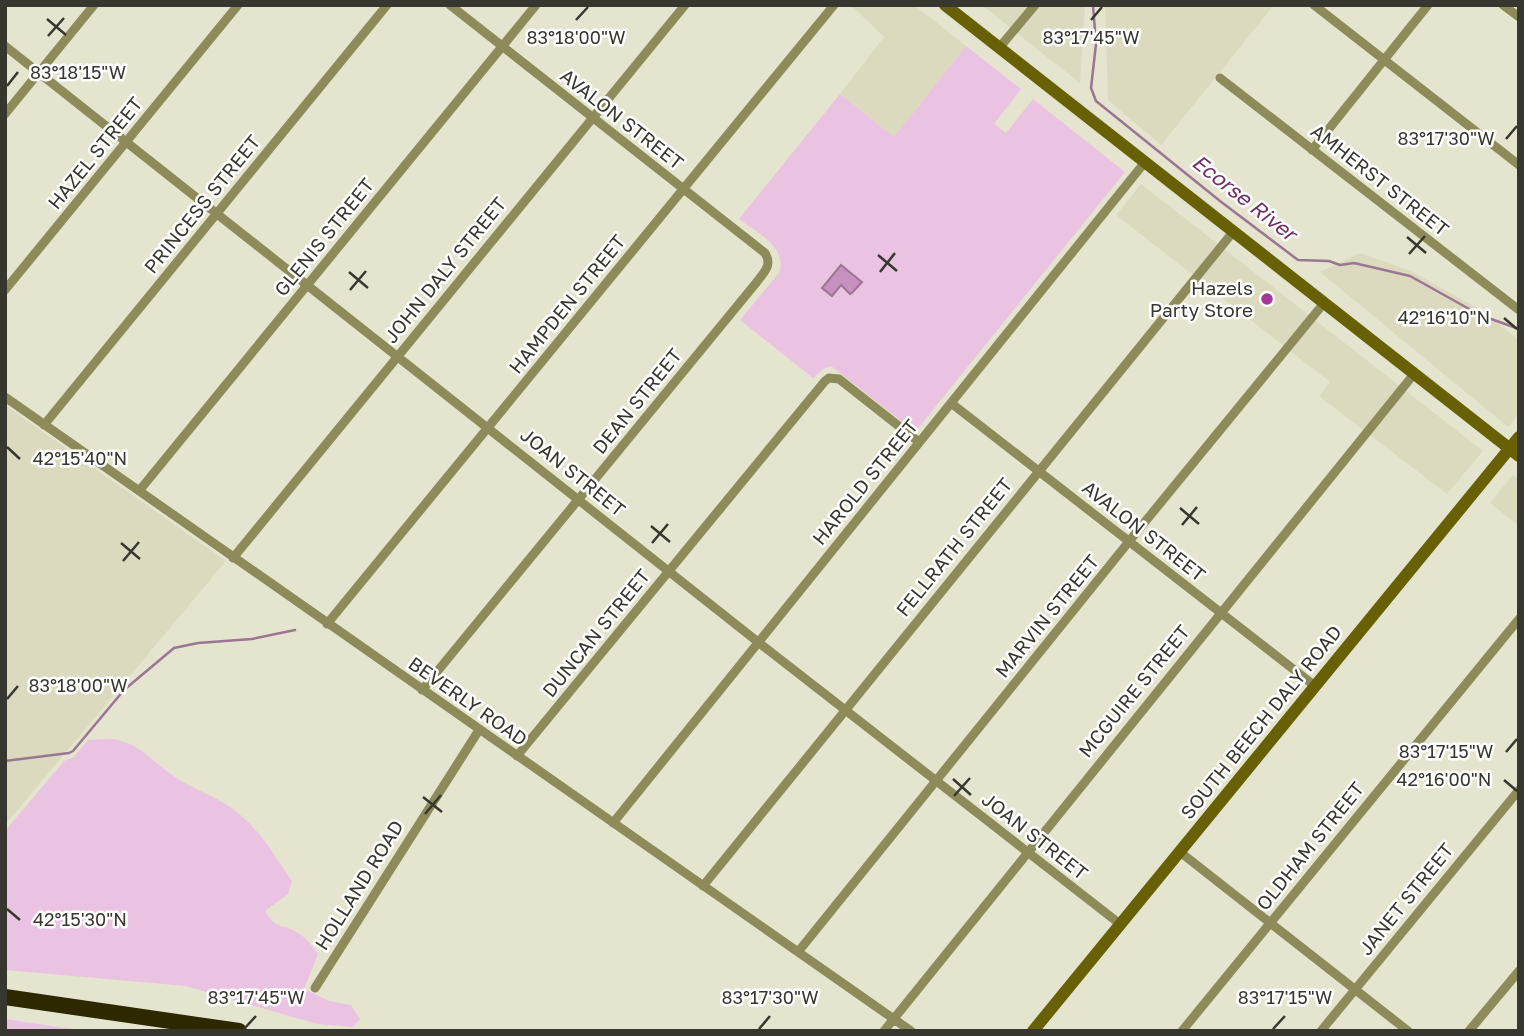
<svg xmlns="http://www.w3.org/2000/svg" width="1524" height="1036" viewBox="0 0 1524 1036" font-family="'Golos Text',sans-serif">
<style>
.built{fill:#dcdabe}
.green{fill:#eac3e3}
.water{fill:#c691be;stroke:#9b7693;stroke-width:2}
.lines{fill:none;stroke-linecap:round;stroke-linejoin:round}
.stream{stroke:#9b7693;stroke-width:2.5}
.street{stroke:#8e8b5b;stroke-width:9}
.secondary{stroke:#676004;stroke-width:12}
.highway{stroke:#2c2900;stroke-width:16}
.ticks{fill:none;stroke:#38372f;stroke-width:2.5}
.poi-dot{fill:#a33899;stroke:#fff;stroke-width:2.5}
.labels{text-anchor:middle;stroke-width:5;stroke-linejoin:round;paint-order:stroke}
.street-label{font-size:19px;fill:#38372f;stroke:#fff}
.poi-label{font-size:19px;fill:#38372f;stroke:#fff;text-anchor:end}
.water-label{font-size:21px;font-style:italic;fill:#6f2f68;stroke:#fff}
.ticks-label{font-size:18px;text-anchor:middle;fill:#38372f;stroke:#fff;stroke-width:5;stroke-linejoin:round;paint-order:stroke}
</style>
<rect width="100%" height="100%" fill="#e5e4cf"/>
<path class="built" d="M 851,5 L 914,5 L 966,46 L 894,137 L 840,94 L 884,37 Z
M 982,5 L 1085,5 L 1080,83 L 1042,53 Z
M 1105,5 L 1274,5 L 1161,145 L 1108,100 Z
M 1141,184 L 1483,451 L 1447,494 L 1319,396 L 1330,382 L 1116,215 Z
M 1360,253 L 1411,271 L 1481,310 L 1519,340 L 1519,414 L 1508,427 L 1320,272 Z
M 5,405 L 226,561 L 5,825 Z
M 1513,475 L 1519,480 L 1519,526 L 1490,503 Z"/>
<path class="green" d="M 966,46 L 1021,89 L 994,124 L 1006,133 L 1033,99 L 1125,172 L 915,432 L 831,366 L 823,369 L 813,378 L 740,320 L 779,273 C 788,247 756,232 739,219 L 840,94 L 894,137 Z
M 112,739 C 138,742 151,760 172,775 C 191,789 215,795 234,810 C 260,829 274,855 292,881 L 288,894 L 265,911 C 276,930 282,923 298,933 C 307,938 312,946 318,954 L 304,989 L 329,1001 L 351,1005 L 360,1019 L 353,1027 L 317,1024 L 186,986 L 5,970 L 5,831 L 64,761 L 74,757 L 88,740 Z
M 5,1019 L 85,1031 L 5,1031 Z"/>
<path class="water" d="M 841,265 L 862,282 L 852,293 L 850,294 L 841,285 L 832,296 L 822,288 Z"/>
<g class="lines">
<path class="stream" d="M 1093,5 L 1096,44 L 1091,88 L 1096,101 L 1220,201 L 1298,260 L 1329,261 L 1340,265 L 1354,263 L 1410,276 L 1480,315 L 1519,329
M 5,761 L 69,753 L 73,751 L 124,690 L 174,648 L 198,643 L 252,639 L 295,630"/>
<path class="street" d="M 1314,5 L 1519,165
M 1503,5 L 1519,17
M 5,46 L 758,642 L 1120,924
M 999,48 L 1035,5
M 1220,78 L 1519,310
M 5,114 L 94,5
M 1312,150 L 1428,5
M 5,290 L 238,5
M 5,397 L 911,1031
M 951,403 L 1315,686
M 44,425 L 387,5
M 139,491 L 536,5
M 233,558 L 685,5
M 327,624 L 834,5
M 422,690 L 756,283 C 763,273 773,266 765,253 L 450,5
M 517,756 L 825,381 L 829,378 L 839,379 L 919,442
M 613,823 L 1145,162
M 1180,852 L 1408,1031
M 703,886 L 1233,232
M 798,952 L 1135,534 L 1324,303
M 315,988 L 479,730
M 884,1031 L 1414,374
M 1182,1031 L 1519,619
M 1321,1031 L 1519,790
M 1469,1031 L 1519,971"/>
<path class="secondary" d="M 945,5 L 1519,456
M 1033,1031 L 1519,437"/>
<path class="highway" d="M 5,997 L 239,1031"/>
</g>
<path class="ticks" d="M 47,19 L 66,35M 576,20 L 588,7M 1091,20 L 1102,7M 48,36 L 64,18M 7,86 L 18,72M 1506,139 L 1517,126M 1407,237 L 1426,253M 1409,254 L 1425,236M 878,255 L 897,271M 349,272 L 368,288M 880,272 L 895,253M 350,290 L 366,271M 1504,318 L 1517,329M 7,447 L 20,459M 1180,508 L 1199,524M 1182,525 L 1197,507M 651,526 L 670,542M 121,543 L 140,559M 652,543 L 668,524M 123,561 L 139,542M 7,699 L 18,686M 1506,752 L 1517,739M 953,779 L 971,795M 1504,780 L 1517,791M 954,796 L 970,778M 423,797 L 442,812M 425,814 L 441,795M 7,909 L 20,920M 244,1029 L 256,1016M 759,1029 L 770,1016M 1273,1029 L 1285,1016"/>
<circle class="poi-dot" cx="1267" cy="299" r="7"/>
<g class="labels">
<g class="street-label">
<text transform="translate(622 119) rotate(38)" y="7">AVALON STREET</text>
<text transform="translate(95 153) rotate(-51)" y="7">HAZEL STREET</text>
<text transform="translate(1380 180) rotate(38)" y="7">AMHERST STREET</text>
<text transform="translate(202 204) rotate(-51)" y="7">PRINCESS STREET</text>
<text transform="translate(324 237) rotate(-51)" y="7">GLENIS STREET</text>
<text transform="translate(445 270) rotate(-51)" y="7">JOHN DALY STREET</text>
<text transform="translate(567 304) rotate(-51)" y="7">HAMPDEN STREET</text>
<text transform="translate(637 401) rotate(-51)" y="7">DEAN STREET</text>
<text transform="translate(573 472) rotate(39)" y="7">JOAN STREET</text>
<text transform="translate(865 482) rotate(-51)" y="7">HAROLD STREET</text>
<text transform="translate(1144 531) rotate(38)" y="7">AVALON STREET</text>
<text transform="translate(954 547) rotate(-51)" y="7">FELLRATH STREET</text>
<text transform="translate(1047 616) rotate(-51)" y="7">MARVIN STREET</text>
<text transform="translate(596 633) rotate(-51)" y="7">DUNCAN STREET</text>
<text transform="translate(1134 691) rotate(-51)" y="7">MCGUIRE STREET</text>
<text transform="translate(468 701) rotate(35)" y="7">BEVERLY ROAD</text>
<text transform="translate(1261 722) rotate(-51)" y="7">SOUTH BEECH DALY ROAD</text>
<text transform="translate(1035 836) rotate(38)" y="7">JOAN STREET</text>
<text transform="translate(1310 846) rotate(-51)" y="7">OLDHAM STREET</text>
<text transform="translate(359 885) rotate(-58)" y="7">HOLLAND ROAD</text>
<text transform="translate(1406 899) rotate(-51)" y="7">JANET STREET</text>
</g>
<g class="poi-label">
<text x="1253" y="295">Hazels<tspan x="1253" dy="22">Party Store</tspan></text>
</g>
<g class="water-label">
<text transform="translate(1244 198) rotate(38)" y="7">Ecorse River</text>
</g>
</g>
<g class="ticks-label">
<text x="576" y="44">83°18'00"W</text>
<text x="1091" y="44">83°17'45"W</text>
<text x="78" y="79">83°18'15"W</text>
<text x="1446" y="145">83°17'30"W</text>
<text x="1444" y="324">42°16'10"N</text>
<text x="80" y="465">42°15'40"N</text>
<text x="78" y="692">83°18'00"W</text>
<text x="1446" y="758">83°17'15"W</text>
<text x="1444" y="786">42°16'00"N</text>
<text x="80" y="926">42°15'30"N</text>
<text x="256" y="1004">83°17'45"W</text>
<text x="770" y="1004">83°17'30"W</text>
<text x="1285" y="1004">83°17'15"W</text>
</g>
<rect width="1524" height="1036" fill="none" stroke="#38372f" stroke-width="14"/>
</svg>
